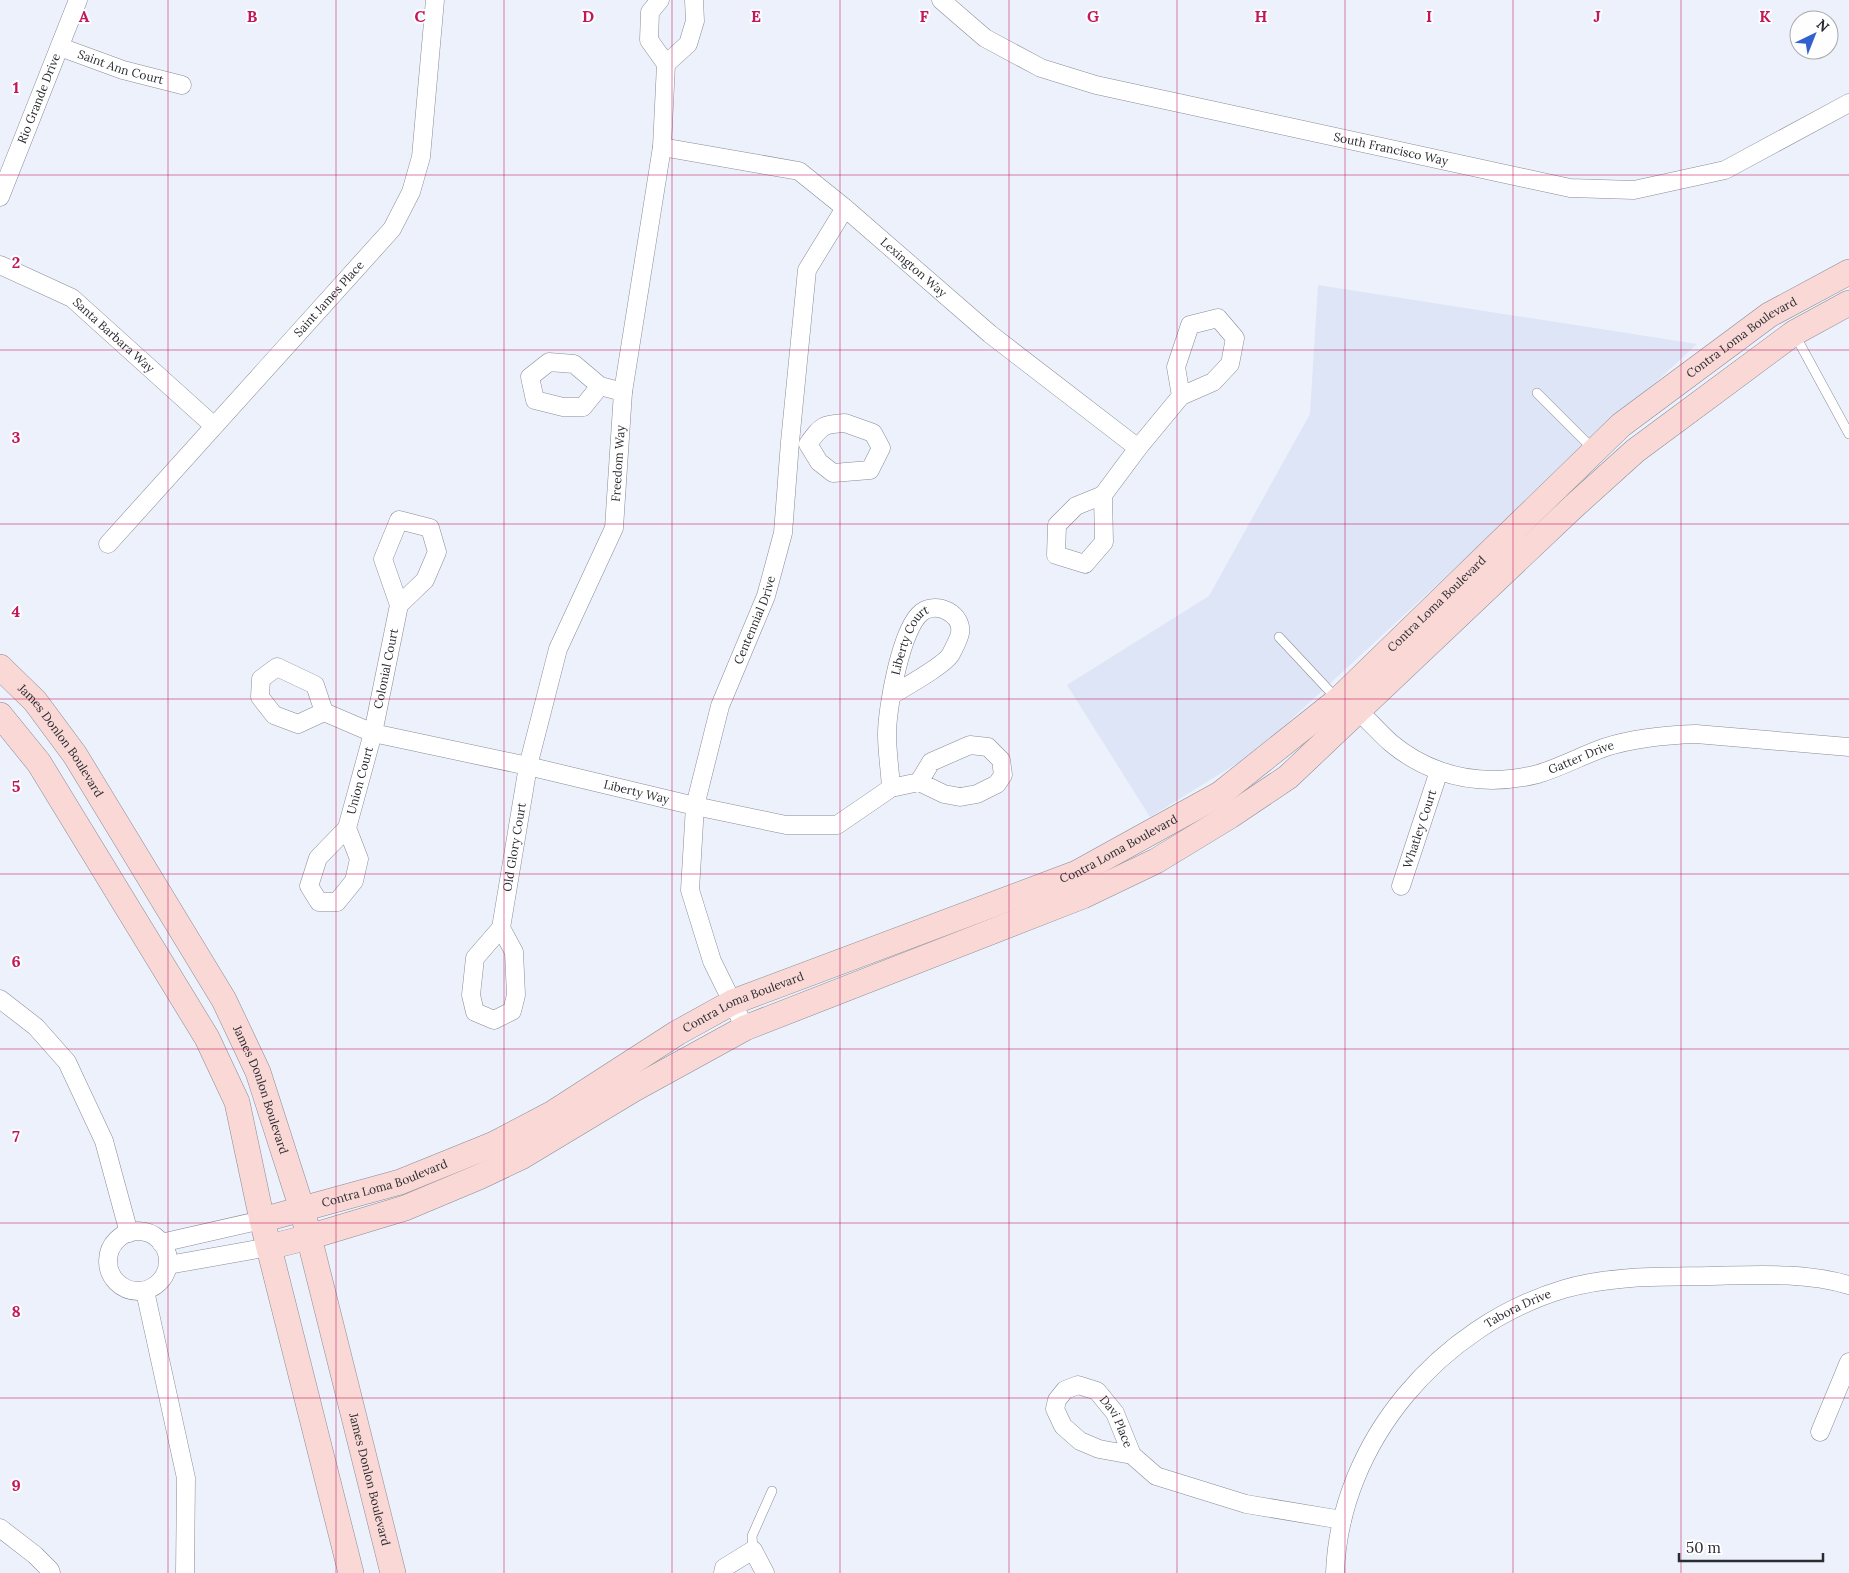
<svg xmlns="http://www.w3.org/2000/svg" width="1849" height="1573" viewBox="0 0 1849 1573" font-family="Lora,serif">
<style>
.built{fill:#dde5f6}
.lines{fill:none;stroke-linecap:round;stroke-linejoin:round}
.service-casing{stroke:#888c96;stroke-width:10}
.minor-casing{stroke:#888c96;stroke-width:19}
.secondary-casing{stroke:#888c96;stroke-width:26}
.service{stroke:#fff;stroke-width:9}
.minor{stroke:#fff;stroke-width:18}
.secondary{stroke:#f9d8d6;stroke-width:25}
.grid{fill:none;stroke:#c2185b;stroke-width:1;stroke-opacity:0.55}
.labels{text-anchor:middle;stroke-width:4;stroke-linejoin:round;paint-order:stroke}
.street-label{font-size:12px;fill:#2b2c31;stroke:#fefefe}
.grid-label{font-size:16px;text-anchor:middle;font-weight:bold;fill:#c2185b;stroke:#fefefe;stroke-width:4;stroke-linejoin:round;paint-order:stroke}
</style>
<rect width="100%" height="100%" fill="#ecf1fc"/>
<path class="built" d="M 1318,285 L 1697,344 L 1257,751 L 1150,817 L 1067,685 L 1209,596 L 1310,414 Z"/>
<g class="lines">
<g class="service-casing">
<path id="service" d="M 1795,335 L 1849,434
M 1537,393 L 1593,449
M 1279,637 L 1337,699
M 753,1550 L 752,1536 L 772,1491"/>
</g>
<g class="minor-casing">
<g id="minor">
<path id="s1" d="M 941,0 L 985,38 L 1041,68 L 1096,85 L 1570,188 L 1634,190 L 1725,170 L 1849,103"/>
<path id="s2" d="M 60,47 L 123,70 L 182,85"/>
<path d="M 666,64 L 688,44 L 695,21 L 694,0"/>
<path id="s3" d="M 662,147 L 799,171 L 845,208 L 990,334 L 1138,448"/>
<path id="s4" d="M 0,197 L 78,0"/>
<path id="s5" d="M 0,265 L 72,298 L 214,426"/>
<path d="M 600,386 L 583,407 L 563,407 L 535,400 L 530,377 L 549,362 L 574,364 L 600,386 L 623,392"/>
<path d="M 845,423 L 873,433 L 881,448 L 870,470 L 833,473 L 819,462 L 808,444 C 821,426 823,424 845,423 Z"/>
<path d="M 1103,495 L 1104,542 L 1085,564 L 1056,555 L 1057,525 L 1076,506 L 1103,495 L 1138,448 L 1181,396 L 1213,382 L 1230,364 L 1235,338 L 1218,318 L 1190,325 L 1176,367 L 1181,396"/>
<path id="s6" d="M 108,544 L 392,229 L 411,192 L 421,157 L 435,0"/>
<path id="s7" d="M 1348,705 C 1365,714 1376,730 1391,743 C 1404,754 1423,765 1440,771 C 1471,782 1506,782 1538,774 C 1561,767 1583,755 1606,747 C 1635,738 1665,735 1696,734 L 1849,747"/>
<path id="s8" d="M 324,712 L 298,724 L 274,715 L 260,697 L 261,679 L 277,667 L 315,685 L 324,712 L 373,733 L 528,766 L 695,806 L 786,825 L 837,825 L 891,788 L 919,782 L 944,794 L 960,797 L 977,794 L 997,784 L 1003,775 L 1001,760 L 988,747 L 970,745 L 931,762 L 919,782"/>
<path id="s9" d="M 891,788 C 890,770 887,752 887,734 C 887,709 901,627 922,612 C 937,601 963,614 960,633 C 959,639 954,648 951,654 C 945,665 905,687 892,695"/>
<path id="s10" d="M 347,828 L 359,859 L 354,881 L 337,902 L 319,902 L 309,886 L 318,858 L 347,828 L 373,733 L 399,605 L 383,559 L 399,520 L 430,528 L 437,552 L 425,580 L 399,605"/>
<path id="s11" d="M 1401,886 L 1439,771"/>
<path id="s12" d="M 501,928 L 514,952 L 516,995 L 512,1011 L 494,1020 L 475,1012 L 471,995 L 475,958 L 501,928 L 528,766 L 558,649 L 614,528 L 623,392 L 662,147 L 666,64 L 649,40 L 650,12 L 660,0"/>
<path d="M 0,999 L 36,1027 L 67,1062 L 104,1141 L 129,1233"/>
<path id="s13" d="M 745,1028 L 712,961 L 690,890 L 695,806 L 720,706 L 766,596 L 783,533 L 790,442 L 807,270 L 845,208"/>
<circle cx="138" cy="1261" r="30"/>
<path d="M 161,1243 L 262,1220"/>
<path d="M 168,1265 L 269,1247"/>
<path d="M 145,1291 L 186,1478 L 185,1573"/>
<path d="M 1820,1432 L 1849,1362"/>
<path id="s14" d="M 1132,1455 L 1099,1449 L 1080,1441 L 1063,1426 L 1055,1409 L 1057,1400 L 1065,1390 L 1078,1385 L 1097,1391 L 1115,1413 L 1132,1455 L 1156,1476 L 1246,1504 L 1342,1520"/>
<path d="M 0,1528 L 35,1555 L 50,1570 L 51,1573"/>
<path d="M 723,1573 L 724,1568 L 753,1550 L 765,1573"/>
<path id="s15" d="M 1335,1573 C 1340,1441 1441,1326 1564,1289 C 1612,1275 1662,1277 1710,1276 C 1757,1275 1804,1272 1849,1285"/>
</g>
</g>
<g class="secondary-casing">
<g id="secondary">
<path id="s16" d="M 0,667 L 35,701 L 75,755 L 224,1000 L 258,1072 L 302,1209 L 393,1573"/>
<path d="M 0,715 L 39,763 L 207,1038 L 237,1102 L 262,1220 L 351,1573"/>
<path id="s17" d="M 262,1220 L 400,1182 L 494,1144 L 553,1113 L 677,1033 L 733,1002 L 1077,873 L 1220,794 L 1338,700 L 1621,425 L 1769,315 L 1849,272"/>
<path d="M 269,1247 L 309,1237 L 405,1208 L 479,1177 L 521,1157 L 634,1089 L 745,1028 L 1083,896 L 1156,861 L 1230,816 L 1288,777 L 1573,507 L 1635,451 L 1794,333 L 1849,303"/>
</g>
</g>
<use href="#service" class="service"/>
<use href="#minor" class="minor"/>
<use href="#secondary" class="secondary"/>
</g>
<path class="grid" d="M 168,0 L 168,1573M 336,0 L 336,1573M 504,0 L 504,1573M 672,0 L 672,1573M 840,0 L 840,1573M 1009,0 L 1009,1573M 1177,0 L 1177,1573M 1345,0 L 1345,1573M 1513,0 L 1513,1573M 1681,0 L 1681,1573M 0,175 L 1849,175M 0,350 L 1849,350M 0,524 L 1849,524M 0,699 L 1849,699M 0,874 L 1849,874M 0,1049 L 1849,1049M 0,1223 L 1849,1223M 0,1398 L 1849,1398"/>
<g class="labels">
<g class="street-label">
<text dy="4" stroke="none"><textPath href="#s2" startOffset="64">Saint Ann Court</textPath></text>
<text dy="4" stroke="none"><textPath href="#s4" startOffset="106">Rio Grande Drive</textPath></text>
<text dy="4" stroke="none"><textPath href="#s1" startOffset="481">South Francisco Way</textPath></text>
<text dy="4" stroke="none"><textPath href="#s3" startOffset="289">Lexington Way</textPath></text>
<text dy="4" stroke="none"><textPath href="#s6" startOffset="330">Saint James Place</textPath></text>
<text dy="4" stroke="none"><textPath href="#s5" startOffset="135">Santa Barbara Way</textPath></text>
<text dy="4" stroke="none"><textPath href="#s17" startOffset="1748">Contra Loma Boulevard</textPath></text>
<text dy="4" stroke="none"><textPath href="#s12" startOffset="705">Freedom Way</textPath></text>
<text dy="4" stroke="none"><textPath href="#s17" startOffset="1342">Contra Loma Boulevard</textPath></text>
<text dy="4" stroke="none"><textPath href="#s13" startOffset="429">Centennial Drive</textPath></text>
<text dy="4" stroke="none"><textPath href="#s9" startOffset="152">Liberty Court</textPath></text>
<text dy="4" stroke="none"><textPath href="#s10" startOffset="355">Colonial Court</textPath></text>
<text dy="4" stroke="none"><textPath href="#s16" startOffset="96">James Donlon Boulevard</textPath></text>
<text dy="4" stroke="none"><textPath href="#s7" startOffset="260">Gatter Drive</textPath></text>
<text dy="4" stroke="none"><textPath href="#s10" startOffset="240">Union Court</textPath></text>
<text dy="4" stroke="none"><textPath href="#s8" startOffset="509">Liberty Way</textPath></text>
<text dy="4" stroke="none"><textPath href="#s11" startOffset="60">Whatley Court</textPath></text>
<text dy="4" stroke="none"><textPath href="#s12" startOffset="304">Old Glory Court</textPath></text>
<text dy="4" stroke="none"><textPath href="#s17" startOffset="938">Contra Loma Boulevard</textPath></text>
<text dy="4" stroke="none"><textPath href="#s17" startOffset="532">Contra Loma Boulevard</textPath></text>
<text dy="4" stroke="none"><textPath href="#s16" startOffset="500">James Donlon Boulevard</textPath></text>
<text dy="4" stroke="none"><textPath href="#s17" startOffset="128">Contra Loma Boulevard</textPath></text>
<text dy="4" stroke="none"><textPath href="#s15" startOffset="338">Tabora Drive</textPath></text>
<text dy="4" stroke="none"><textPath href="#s14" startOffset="188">Davi Place</textPath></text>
<text dy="4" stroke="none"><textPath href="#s16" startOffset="905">James Donlon Boulevard</textPath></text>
</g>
</g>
<g class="grid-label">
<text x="84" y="22">A</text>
<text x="252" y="22">B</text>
<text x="420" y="22">C</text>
<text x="588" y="22">D</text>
<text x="756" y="22">E</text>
<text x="924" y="22">F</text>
<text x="1093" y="22">G</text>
<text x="1261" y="22">H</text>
<text x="1429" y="22">I</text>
<text x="1597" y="22">J</text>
<text x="1765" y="22">K</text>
<text x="16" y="93">1</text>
<text x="16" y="268">2</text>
<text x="16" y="443">3</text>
<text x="16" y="617">4</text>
<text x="16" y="792">5</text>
<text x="16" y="967">6</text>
<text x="16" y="1142">7</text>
<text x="16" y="1317">8</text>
<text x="16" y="1491">9</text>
</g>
<g transform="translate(1814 35) rotate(43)"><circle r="24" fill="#fefefe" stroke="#aaaaac"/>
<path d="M0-4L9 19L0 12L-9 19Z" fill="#3260cf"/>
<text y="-8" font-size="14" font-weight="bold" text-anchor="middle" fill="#2b2c31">N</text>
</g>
<path d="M1679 1553v8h144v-8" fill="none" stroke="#2b2c31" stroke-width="2.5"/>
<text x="1686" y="1553" font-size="15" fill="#2b2c31" stroke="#fefefe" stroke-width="4" paint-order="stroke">50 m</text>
</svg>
